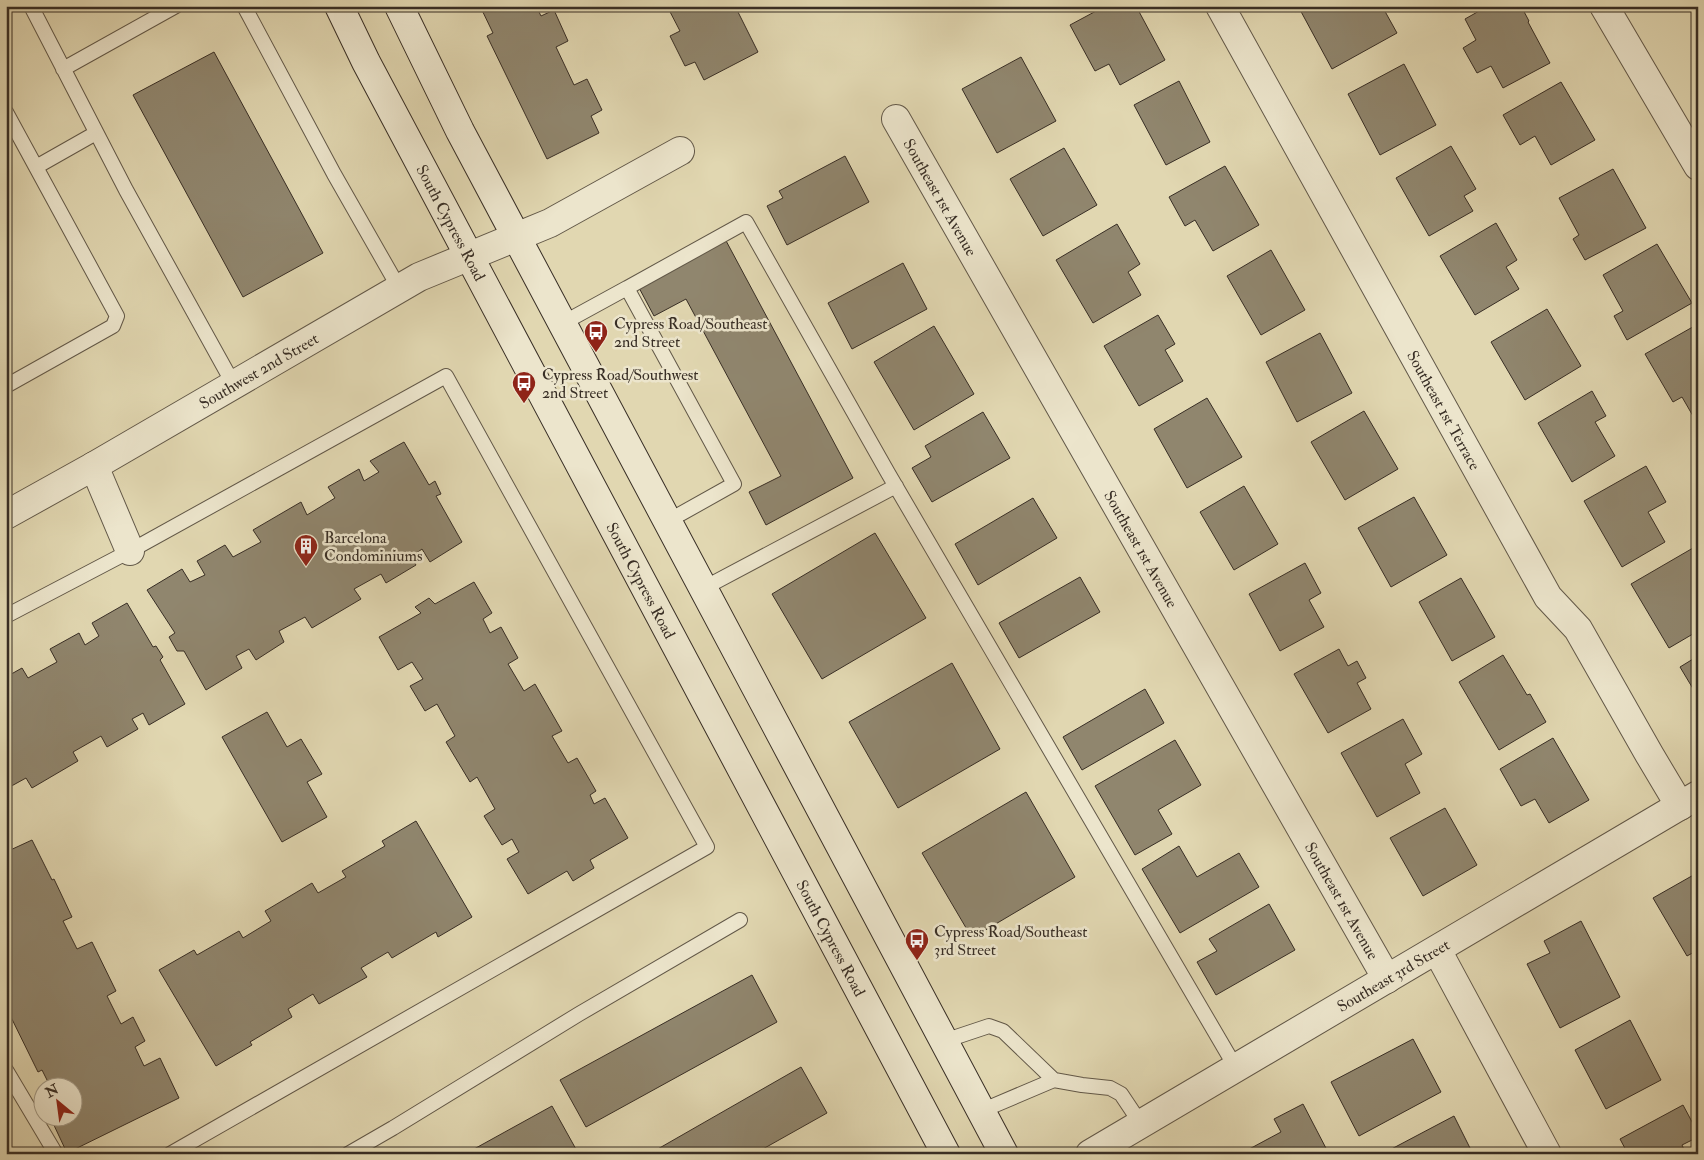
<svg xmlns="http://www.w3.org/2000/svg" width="1704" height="1160" viewBox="0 0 1704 1160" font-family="'IM FELL Double Pica',serif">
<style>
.building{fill:#90866e;stroke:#382e25}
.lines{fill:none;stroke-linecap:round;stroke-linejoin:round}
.lane-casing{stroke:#625848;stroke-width:16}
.street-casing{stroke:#625848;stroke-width:30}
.secondary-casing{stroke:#382e25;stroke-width:30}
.lane{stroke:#ece5cc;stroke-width:14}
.street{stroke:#ece5cc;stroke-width:28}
.secondary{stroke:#ece5cc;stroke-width:28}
.labels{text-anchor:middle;stroke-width:5;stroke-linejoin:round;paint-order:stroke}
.street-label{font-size:16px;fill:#382e25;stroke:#ece5cc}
.poi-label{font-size:16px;fill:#382e25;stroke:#ece5cc;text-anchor:start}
</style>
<rect width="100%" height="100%" fill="#e1d7b1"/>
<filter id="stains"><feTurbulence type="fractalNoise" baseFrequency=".004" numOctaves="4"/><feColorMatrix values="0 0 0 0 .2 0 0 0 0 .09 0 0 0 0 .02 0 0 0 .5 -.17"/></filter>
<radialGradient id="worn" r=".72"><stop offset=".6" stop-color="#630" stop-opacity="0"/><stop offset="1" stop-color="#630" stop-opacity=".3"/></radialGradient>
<path class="building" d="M 480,6 L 536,6 L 541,16 L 554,10 L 568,41 L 556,47 L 574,85 L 587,79 L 602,110 L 591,116 L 599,133 L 547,159 L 487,36 L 493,33 Z
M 667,6 L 735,6 L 758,52 L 704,80 L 695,62 L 685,66 L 670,36 L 680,31 Z
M 1096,6 L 1136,6 L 1165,60 L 1120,85 L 1109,64 L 1095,71 L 1070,25 L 1098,10 Z
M 1298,6 L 1382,6 L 1397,33 L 1332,69 Z
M 1488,6 L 1521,6 L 1529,21 L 1528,22 L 1550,63 L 1503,88 L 1491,66 L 1477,73 L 1463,48 L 1476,40 L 1465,19 Z
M 1689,6 L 1698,6 L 1698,21 Z
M 214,52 L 323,253 L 243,297 L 133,95 Z
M 1021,57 L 1056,121 L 997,153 L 962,89 Z
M 1404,64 L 1436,125 L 1380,155 L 1348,94 Z
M 1179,81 L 1210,142 L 1166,165 L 1134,105 Z
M 1561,82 L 1595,140 L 1551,165 L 1535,136 L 1520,145 L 1503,115 Z
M 1451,146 L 1476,189 L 1464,196 L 1473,211 L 1429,236 L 1396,178 Z
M 1064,148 L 1097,205 L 1043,236 L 1010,179 Z
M 845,156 L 869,202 L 787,245 L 767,206 L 783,198 L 779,191 Z
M 1225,166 L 1259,225 L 1213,251 L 1195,220 L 1185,226 L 1169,197 Z
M 1613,169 L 1646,228 L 1585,260 L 1573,239 L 1579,235 L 1559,198 Z
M 1496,223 L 1517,260 L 1506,267 L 1519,289 L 1475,315 L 1440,256 Z
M 1117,224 L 1140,264 L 1128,272 L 1141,295 L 1093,323 L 1056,260 Z
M 724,237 L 853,478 L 766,525 L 749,492 L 781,476 L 686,299 L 654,316 L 637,284 Z
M 1657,244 L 1692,303 L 1627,340 L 1614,316 L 1623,311 L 1603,275 Z
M 1271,250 L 1305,310 L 1261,335 L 1227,276 Z
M 903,263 L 927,309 L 852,349 L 828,303 Z
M 1547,309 L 1581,366 L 1525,400 L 1491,342 Z
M 1158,315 L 1175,344 L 1165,350 L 1183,381 L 1139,406 L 1104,346 Z
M 1698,324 L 1698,414 L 1693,416 L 1682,397 L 1673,402 L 1645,354 Z
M 934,326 L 974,394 L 914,430 L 874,362 Z
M 1320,333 L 1352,393 L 1297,422 L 1266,362 Z
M 1592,391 L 1606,416 L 1595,422 L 1615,456 L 1572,482 L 1538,423 Z
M 1207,398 L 1242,457 L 1187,488 L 1154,429 Z
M 1364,411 L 1398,469 L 1345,500 L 1311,442 Z
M 983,412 L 1010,458 L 932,502 L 912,468 L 931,457 L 925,446 Z
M 404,442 L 429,485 L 435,481 L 441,494 L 436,496 L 462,542 L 430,562 L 422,549 L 411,557 L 416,565 L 386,583 L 381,574 L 354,589 L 361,599 L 312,628 L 305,617 L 279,631 L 284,642 L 256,660 L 249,649 L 236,656 L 242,668 L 206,690 L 184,651 L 177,651 L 169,637 L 175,633 L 147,590 L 182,569 L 190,582 L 205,575 L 197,561 L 225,545 L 233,557 L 261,542 L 253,530 L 301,502 L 307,515 L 335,498 L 328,487 L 359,469 L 364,481 L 379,472 L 370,461 Z
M 1646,466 L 1666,502 L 1648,512 L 1665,542 L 1622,567 L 1584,501 Z
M 1244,486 L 1278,544 L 1234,570 L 1200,512 Z
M 1414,497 L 1447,555 L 1391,587 L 1358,528 Z
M 1033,498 L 1057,538 L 978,585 L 955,544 Z
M 875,533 L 926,618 L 822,679 L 772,594 Z
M 1693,548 L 1698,556 L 1698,593 L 1696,594 L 1698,597 L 1698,631 L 1669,648 L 1631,584 Z
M 1305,563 L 1321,593 L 1309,600 L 1324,627 L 1280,651 L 1249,594 Z
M 1080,577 L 1100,612 L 1019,658 L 999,623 Z
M 1461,578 L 1495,637 L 1452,661 L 1419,602 Z
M 474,582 L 492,613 L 483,619 L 490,633 L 501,627 L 518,658 L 508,664 L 524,691 L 535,684 L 562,731 L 552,736 L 568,763 L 577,758 L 596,791 L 590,795 L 594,804 L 605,798 L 628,838 L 590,860 L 594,868 L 573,881 L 567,871 L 528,894 L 507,859 L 519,852 L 512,839 L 502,845 L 484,816 L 495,809 L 477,777 L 470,782 L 446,742 L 455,736 L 437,704 L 425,711 L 410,686 L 423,679 L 412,662 L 398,670 L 379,637 L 421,613 L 415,607 L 429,598 L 435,604 Z
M 127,603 L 153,647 L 156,646 L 163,657 L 160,660 L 185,704 L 149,725 L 143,713 L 132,719 L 138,729 L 107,747 L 101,736 L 73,752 L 78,761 L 32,788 L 26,778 L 6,789 L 6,677 L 22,668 L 28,678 L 57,662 L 50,649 L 79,633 L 85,645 L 99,636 L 92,623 Z
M 1339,649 L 1348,666 L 1357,661 L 1366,678 L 1357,683 L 1371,709 L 1328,733 L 1294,674 Z
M 1503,655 L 1527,695 L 1530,694 L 1546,722 L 1499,750 L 1459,682 Z
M 1698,656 L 1698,697 L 1680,667 Z
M 952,663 L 1000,749 L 898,808 L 849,722 Z
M 1145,689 L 1164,723 L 1082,770 L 1063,737 Z
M 267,712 L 287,747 L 301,739 L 322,774 L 307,782 L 327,817 L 282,842 L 222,737 Z
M 1403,719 L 1422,754 L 1405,764 L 1420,793 L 1377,817 L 1341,753 Z
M 1553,738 L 1589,800 L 1549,823 L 1535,799 L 1521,806 L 1500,769 Z
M 1175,740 L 1201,785 L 1158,810 L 1172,834 L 1135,855 L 1095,786 Z
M 1026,792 L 1075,877 L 972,938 L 922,853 Z
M 1445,808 L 1477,865 L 1423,896 L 1390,838 Z
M 416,821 L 472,917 L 438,937 L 436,932 L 392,958 L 388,952 L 361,968 L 367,977 L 319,1004 L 313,994 L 288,1009 L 292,1017 L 250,1042 L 252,1045 L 216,1066 L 159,970 L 194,950 L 197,955 L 239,931 L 243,938 L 271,921 L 265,911 L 312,883 L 318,893 L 346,877 L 342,871 L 385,846 L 382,841 Z
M 32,840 L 52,880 L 54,879 L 72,917 L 63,921 L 77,949 L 92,942 L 116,991 L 107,996 L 121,1024 L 133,1017 L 145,1041 L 135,1047 L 144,1066 L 160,1058 L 179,1098 L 67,1153 L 52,1121 L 58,1118 L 72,1118 L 72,1088 L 51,1088 L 42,1070 L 38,1072 L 6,1007 L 6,852 Z
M 1179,846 L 1197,877 L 1239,853 L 1259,887 L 1180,933 L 1142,869 Z
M 1697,873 L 1698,950 L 1687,956 L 1653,898 Z
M 1269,904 L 1295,950 L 1216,995 L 1197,962 L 1217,951 L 1209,939 Z
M 1581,921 L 1620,997 L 1560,1028 L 1527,964 L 1550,953 L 1544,941 Z
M 752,975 L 777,1022 L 586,1127 L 560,1080 Z
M 1630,1020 L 1661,1080 L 1606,1109 L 1575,1050 Z
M 1413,1039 L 1441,1092 L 1359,1136 L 1331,1082 Z
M 801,1067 L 827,1113 L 754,1154 L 649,1154 Z
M 1303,1104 L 1329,1154 L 1240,1154 L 1281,1132 L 1274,1119 Z
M 1683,1105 L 1698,1133 L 1698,1137 L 1682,1145 L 1686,1154 L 1628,1154 L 1620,1139 Z
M 552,1106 L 577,1151 L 572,1154 L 465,1154 Z
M 1454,1116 L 1473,1154 L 1382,1154 Z"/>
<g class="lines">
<g class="lane-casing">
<path id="lane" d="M 31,6 L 126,190 L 234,385
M 244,6 L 334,174 L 399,288
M 63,69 L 176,6
M 6,112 L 117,316 L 113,326 L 6,386
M 36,167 L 96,133
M 627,288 L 746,222 L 888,473 L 1236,1068
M 563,323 L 627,288 L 734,484 L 668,521
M 704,588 L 896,486
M 6,616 L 130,551 L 446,376 L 707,847 L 170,1154
M 944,1041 L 989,1026 L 1003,1031 L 1054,1080 L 1082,1085 L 1110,1088 L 1121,1094 L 1141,1124
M 6,1070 L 56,1154
M 981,1111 L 1054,1080
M 348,1154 L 393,1128 L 579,1014 L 740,920"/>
</g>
<g class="street-casing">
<g id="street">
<path id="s1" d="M 1220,6 L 1548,597 L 1578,629 L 1649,754 L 1680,806"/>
<path d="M 1604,6 L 1698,166"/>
<path id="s2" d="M 896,119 L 1387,979"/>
<path d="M 94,466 L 130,551"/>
<path id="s3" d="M 6,515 L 94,466 L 419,277 L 550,223 L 680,151"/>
<path d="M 1437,950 L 1547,1154"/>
<path id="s4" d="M 1090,1154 L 1698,795"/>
</g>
</g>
<g class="secondary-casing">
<g id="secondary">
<path id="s5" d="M 339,6 L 366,62 L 946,1154"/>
<path d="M 399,6 L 460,131 L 1004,1154"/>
</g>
</g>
<use href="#lane" class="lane"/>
<use href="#street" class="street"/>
<use href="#secondary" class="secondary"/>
</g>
<defs>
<g id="bus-pin" transform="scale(1.25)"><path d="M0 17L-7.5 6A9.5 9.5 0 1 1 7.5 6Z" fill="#8f2418" stroke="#ece5cc"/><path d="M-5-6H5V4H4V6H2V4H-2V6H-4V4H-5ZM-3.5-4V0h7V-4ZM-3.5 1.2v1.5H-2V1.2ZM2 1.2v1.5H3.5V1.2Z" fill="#fff"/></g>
<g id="building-pin" transform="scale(1.25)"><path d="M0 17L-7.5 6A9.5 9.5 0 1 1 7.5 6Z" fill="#8f2418" stroke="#ece5cc"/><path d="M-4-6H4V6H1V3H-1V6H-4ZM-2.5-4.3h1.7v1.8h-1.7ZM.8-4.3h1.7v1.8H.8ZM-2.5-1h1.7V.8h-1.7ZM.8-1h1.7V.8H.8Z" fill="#fff"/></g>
</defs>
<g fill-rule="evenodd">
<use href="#bus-pin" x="596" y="332"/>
<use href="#bus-pin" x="524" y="383"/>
<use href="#building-pin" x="306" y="546"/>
<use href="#bus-pin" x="917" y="940"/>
</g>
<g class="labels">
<g class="street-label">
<text dy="6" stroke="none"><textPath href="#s2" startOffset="90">Southeast 1st Avenue</textPath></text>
<text dy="6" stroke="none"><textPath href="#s5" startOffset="244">South Cypress Road</textPath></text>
<text dy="6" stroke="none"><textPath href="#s3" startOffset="291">Southwest 2nd Street</textPath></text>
<text dy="6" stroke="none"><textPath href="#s1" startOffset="462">Southeast 1st Terrace</textPath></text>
<text dy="6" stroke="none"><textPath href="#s2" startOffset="495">Southeast 1st Avenue</textPath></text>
<text dy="6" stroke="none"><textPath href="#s5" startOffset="649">South Cypress Road</textPath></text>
<text dy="6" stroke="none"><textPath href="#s2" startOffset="900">Southeast 1st Avenue</textPath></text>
<text dy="6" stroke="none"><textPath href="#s5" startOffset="1054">South Cypress Road</textPath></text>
<text dy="6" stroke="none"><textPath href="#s4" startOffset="352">Southeast 3rd Street</textPath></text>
</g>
<g class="poi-label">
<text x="614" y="329">Cypress Road/Southeast<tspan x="614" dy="18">2nd Street</tspan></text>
<text x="542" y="380">Cypress Road/Southwest<tspan x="542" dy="18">2nd Street</tspan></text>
<text x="324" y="543">Barcelona<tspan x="324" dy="18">Condominiums</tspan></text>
<text x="934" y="937">Cypress Road/Southeast<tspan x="934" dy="18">3rd Street</tspan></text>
</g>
</g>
<rect width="1704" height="1160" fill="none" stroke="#e1d7b1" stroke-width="25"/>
<rect x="8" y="8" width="1689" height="1145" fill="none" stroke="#382e25" stroke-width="2.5"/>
<rect x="12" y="12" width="1679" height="1135" fill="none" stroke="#382e25"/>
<g transform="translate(58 1102) rotate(331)"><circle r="24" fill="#ece5cc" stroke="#a49c89"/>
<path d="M0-4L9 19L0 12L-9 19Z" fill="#8f2418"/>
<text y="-8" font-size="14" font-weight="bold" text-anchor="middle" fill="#382e25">N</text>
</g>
<rect width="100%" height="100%" filter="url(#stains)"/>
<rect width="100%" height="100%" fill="url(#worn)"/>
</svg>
